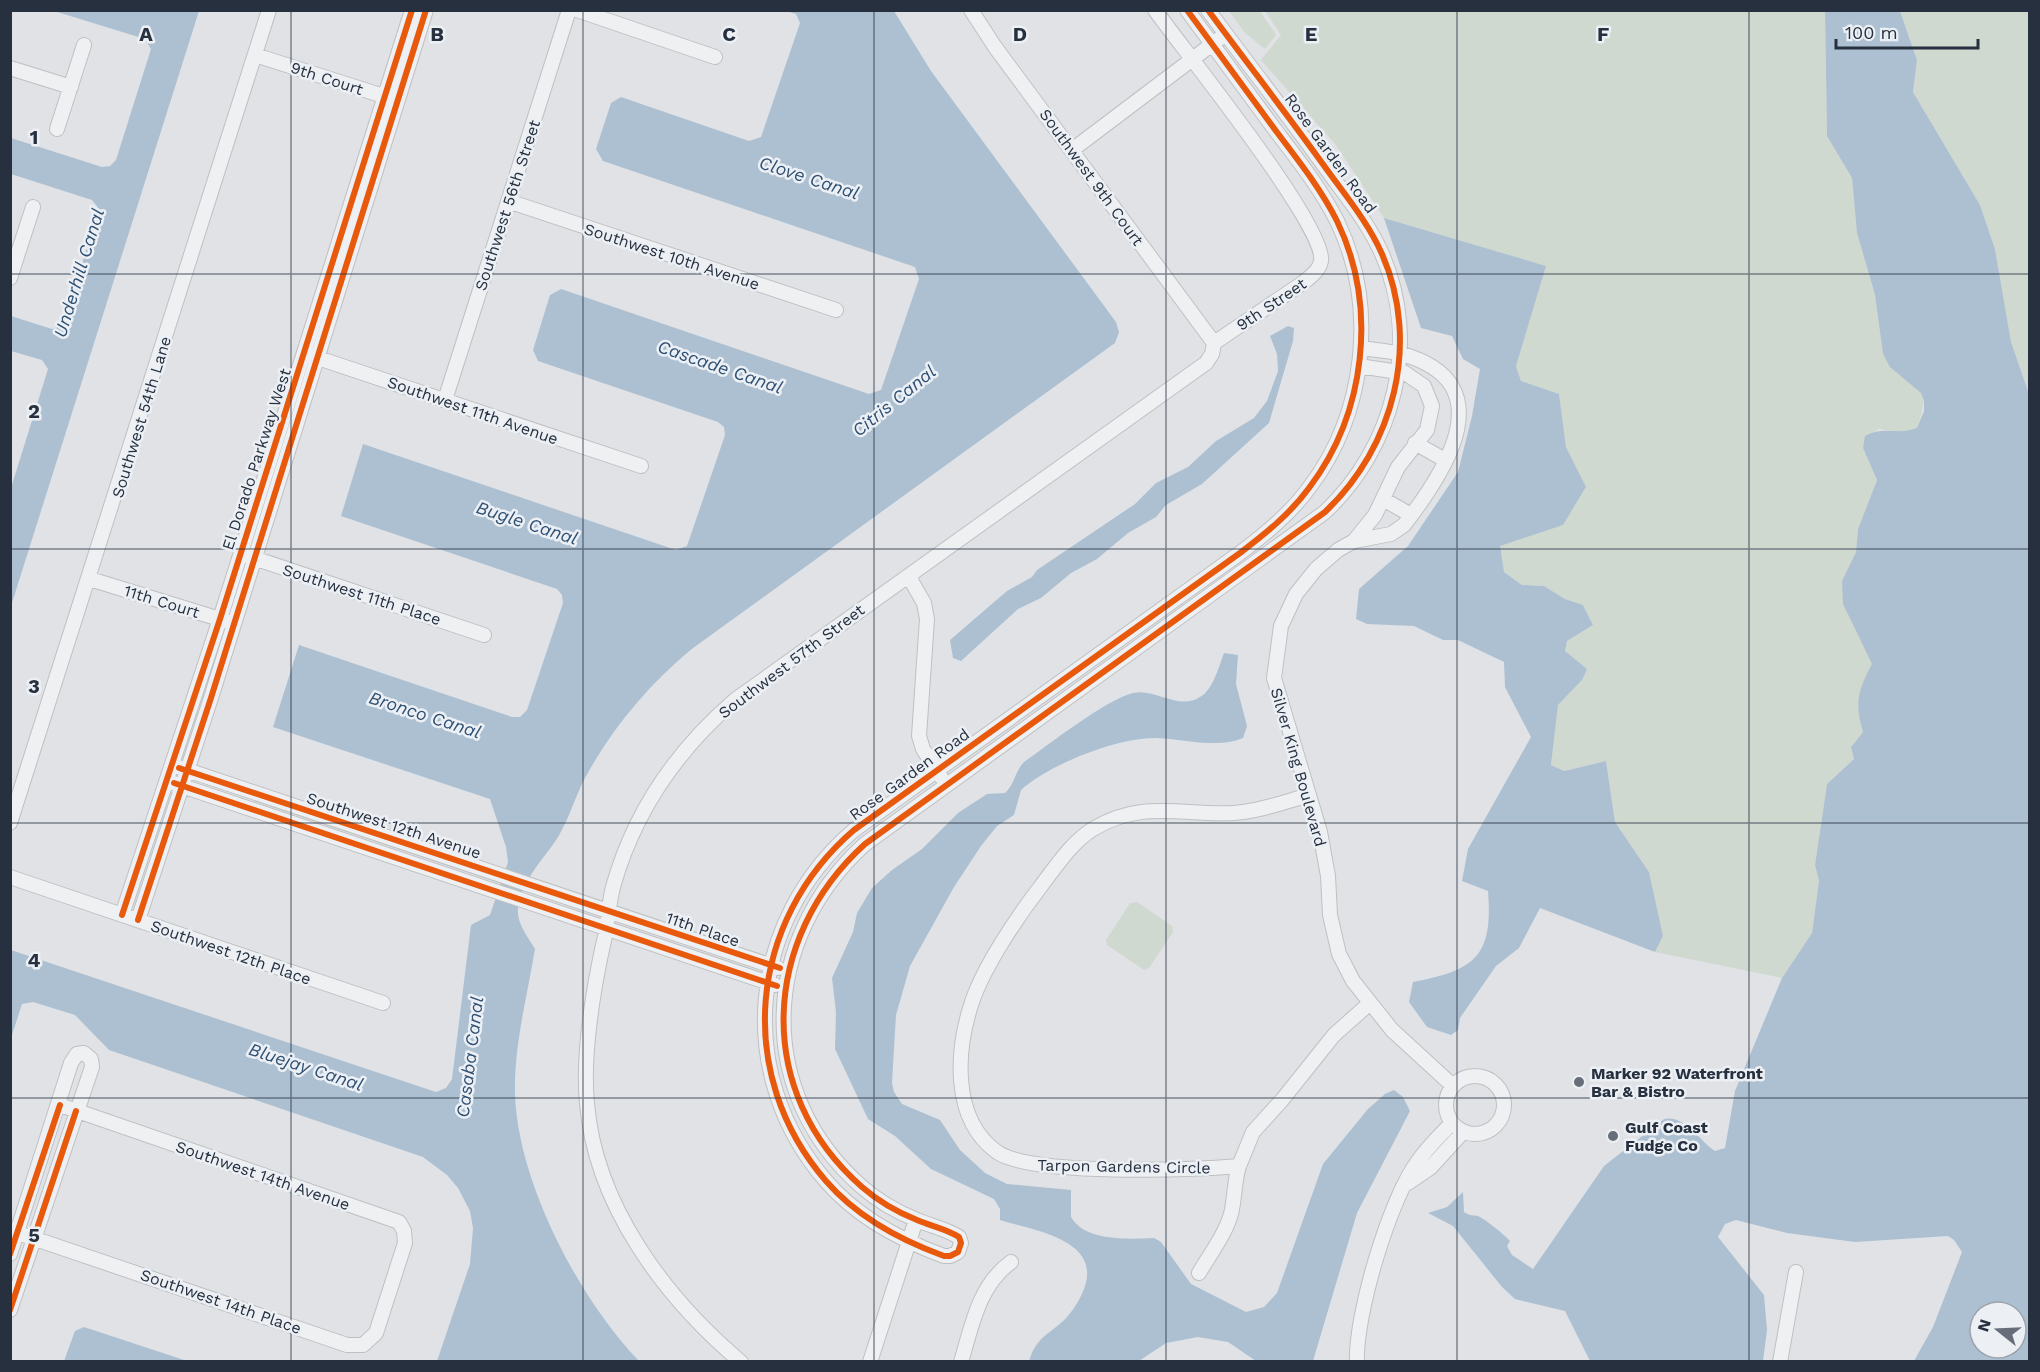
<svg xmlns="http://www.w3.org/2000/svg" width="2040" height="1372" viewBox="0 0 2040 1372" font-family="'Work Sans',sans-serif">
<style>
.green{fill:#d0d9cf}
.water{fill:#acc0d2;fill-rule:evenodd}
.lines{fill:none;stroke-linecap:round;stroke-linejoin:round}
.minor-casing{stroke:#bec0c3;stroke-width:16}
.minor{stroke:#eff0f2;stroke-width:14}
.cycleway-casing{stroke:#ecf0f5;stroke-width:10}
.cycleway{stroke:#e8590c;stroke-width:6}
.grid{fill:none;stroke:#26303f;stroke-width:1.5;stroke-opacity:0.55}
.poi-dot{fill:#676e79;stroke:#ecf0f5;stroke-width:2}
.labels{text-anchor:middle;stroke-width:5;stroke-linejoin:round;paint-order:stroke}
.street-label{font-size:16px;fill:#26303f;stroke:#ecf0f5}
.poi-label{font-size:16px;font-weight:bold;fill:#26303f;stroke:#ecf0f5;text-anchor:start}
.water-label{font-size:18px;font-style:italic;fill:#2e5074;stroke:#ecf0f5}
.grid-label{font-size:20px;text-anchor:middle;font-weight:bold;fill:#26303f;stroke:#ecf0f5;stroke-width:5;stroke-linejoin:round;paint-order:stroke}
</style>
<rect width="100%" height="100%" fill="#e0e2e5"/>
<path class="green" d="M 1229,11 L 1260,11 L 1276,35 L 1265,49 L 1245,33 Z
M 1265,11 L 1825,11 L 1827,136 L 1852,178 L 1857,233 L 1875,295 L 1883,354 L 1921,393 L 1924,401 L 1918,428 L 1905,433 L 1878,429 L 1863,448 L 1877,480 L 1858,529 L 1856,552 L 1842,581 L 1852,620 L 1873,664 C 1858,690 1854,703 1863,732 L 1851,747 L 1854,759 L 1827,784 L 1815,865 L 1819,881 L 1812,933 L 1782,978 L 1655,952 L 1663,936 L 1649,872 L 1615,822 L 1606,761 L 1564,771 L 1551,765 L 1558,705 L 1582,680 L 1565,651 L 1567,641 L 1593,625 L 1583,605 L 1565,599 L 1544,586 L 1522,585 L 1504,572 L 1499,546 L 1562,525 L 1586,488 L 1566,447 L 1559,394 L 1521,381 L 1516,366 L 1545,266 L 1384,218 L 1335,144 L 1261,60 L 1281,35 Z
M 1900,11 L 2029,11 L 2029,394 L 2011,342 L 1995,249 L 1980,205 L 1913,92 L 1917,60 Z
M 1137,902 L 1172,926 L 1173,932 L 1149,968 L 1144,970 L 1107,945 L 1106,940 L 1130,903 Z"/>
<path class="water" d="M 54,11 L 199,11 L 11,606 L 11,488 L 48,369 L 42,360 L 11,351 L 11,316 L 52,329 L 63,325 L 99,209 L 92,200 L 11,174 L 11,138 L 102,167 L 110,166 L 116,160 L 151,49 L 145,39 Z
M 786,11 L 894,11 L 931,71 L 1116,322 L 1119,332 L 1115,343 L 693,648 C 649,684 612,728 585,778 C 575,797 569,819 558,837 C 543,861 523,877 518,908 C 516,923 528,937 535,949 C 527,997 514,1045 515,1093 C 517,1181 579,1299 639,1361 L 437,1361 L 470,1264 L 473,1228 L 470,1211 L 458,1188 L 447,1175 L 423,1157 L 109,1050 L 75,1015 L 33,1002 L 22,1004 L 11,1038 L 11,950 L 436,1092 L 446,1088 L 452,1079 L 471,925 L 490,915 L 508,862 L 506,847 L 490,799 L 273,727 L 299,645 L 512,717 L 520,717 L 527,710 L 563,603 L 562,595 L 557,589 L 341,516 L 363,444 L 676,550 L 687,546 L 725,435 L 724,427 L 718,422 L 538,361 L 533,350 L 550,295 L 561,289 L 869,394 L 881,390 L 919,279 L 915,267 L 603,161 L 596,149 L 611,103 L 621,97 L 749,141 L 761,137 L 800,23 L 796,14 Z
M 1825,11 L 1900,11 L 1917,60 L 1913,92 L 1980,205 L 1995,249 L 2011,342 L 2029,394 L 2029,1361 L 1914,1361 L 1933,1327 L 1962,1252 L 1954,1240 L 1948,1236 L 1855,1242 L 1787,1233 L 1736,1220 L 1725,1224 L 1718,1237 L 1764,1295 L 1767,1330 L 1763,1361 L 1590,1361 L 1565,1311 L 1515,1299 L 1502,1287 L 1453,1226 L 1428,1213 L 1447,1207 L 1463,1192 L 1464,1212 C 1470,1216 1472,1215 1478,1216 C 1485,1219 1505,1235 1510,1241 L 1507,1246 L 1512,1255 L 1533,1269 L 1604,1166 L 1664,1119 C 1684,1114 1700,1141 1715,1151 L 1725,1148 L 1735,1091 L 1782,978 L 1812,933 L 1819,881 L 1815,865 L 1827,784 L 1854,759 L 1851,747 L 1863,732 C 1854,703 1858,690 1872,664 L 1843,604 L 1842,581 L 1856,552 L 1858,529 L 1877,480 L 1863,448 L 1865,436 C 1886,425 1897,436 1917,428 L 1924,411 L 1924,401 L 1921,393 L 1890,367 L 1883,354 L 1875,295 L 1857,233 L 1852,178 L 1827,136 ZM 1980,1312 L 2016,1312 L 2016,1348 L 1980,1348 Z
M 1384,218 L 1546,266 L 1516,366 L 1521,381 L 1559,394 L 1566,447 L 1586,487 L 1563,525 L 1500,546 L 1504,572 L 1522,585 L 1544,586 L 1565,599 L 1583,605 L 1593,625 L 1567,641 L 1565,651 L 1587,669 L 1582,680 L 1558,705 L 1551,765 L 1564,771 L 1606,761 L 1615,822 L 1649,872 L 1663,936 L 1655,952 L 1540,908 L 1519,948 L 1496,966 L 1460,1018 L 1458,1030 L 1451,1035 L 1427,1027 L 1409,1002 L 1413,982 C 1476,970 1493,956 1488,891 L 1462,881 L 1468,849 L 1531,737 L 1505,687 L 1504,662 L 1458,640 L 1443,640 L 1414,626 L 1367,624 L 1356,619 L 1359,589 L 1408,546 L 1458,472 L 1472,416 L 1480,369 L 1463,359 L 1452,336 L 1421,328 Z
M 1288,326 L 1294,328 L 1293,341 L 1269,423 L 1202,484 L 1166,505 L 1156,517 L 1128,533 L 1097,559 L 1071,573 L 1041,598 L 1018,609 L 961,661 L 953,658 L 950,640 L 1007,591 L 1032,577 L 1037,570 L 1135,504 L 1156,483 L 1188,467 L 1216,441 L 1254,418 L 1267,401 L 1278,371 L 1277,354 L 1270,336 Z
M 1224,653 L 1238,655 L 1236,684 L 1247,726 L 1243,738 C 1217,749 1184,739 1157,738 C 1118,737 1050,764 1021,790 L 1014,815 L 997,826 L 981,846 L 954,887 L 910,966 L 896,1015 L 892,1083 L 894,1092 L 902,1104 L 940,1120 L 960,1150 L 985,1173 L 1007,1184 L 1071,1190 L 1071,1217 C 1085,1242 1130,1239 1154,1238 L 1161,1242 L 1191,1284 L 1246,1312 L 1264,1307 L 1277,1293 L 1323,1164 L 1368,1109 L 1385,1094 L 1394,1090 L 1403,1097 L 1410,1111 L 1357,1213 L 1313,1361 L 1256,1361 L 1228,1342 L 1198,1337 L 1166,1343 L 1139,1361 L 1029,1361 C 1037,1335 1050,1335 1067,1317 C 1075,1308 1080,1299 1084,1289 C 1103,1239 1032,1230 1000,1220 L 1000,1209 L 994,1199 L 931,1169 L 895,1136 L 868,1119 L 835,1049 L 836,1012 L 832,978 L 853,932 L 857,913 L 872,888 L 892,870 L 922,849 L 958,813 L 987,794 L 1005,793 C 1015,784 1015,771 1024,762 C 1050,744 1105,700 1133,693 C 1156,688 1178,711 1200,697 C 1213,690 1219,666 1224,653 Z
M 84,1327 L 187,1361 L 64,1361 L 75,1331 Z"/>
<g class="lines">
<g class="minor-casing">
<path id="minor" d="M 577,10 L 715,57
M 971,10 L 995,47 L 1214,343
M 1155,10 C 1182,48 1327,227 1321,261 C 1319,271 1311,276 1304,282 L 1214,343
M 1187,10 C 1217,51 1247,91 1276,131 C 1298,160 1321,189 1337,221 C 1378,306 1366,413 1309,488 C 1290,514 1265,534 1240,553 L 854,830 C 748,921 734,1075 826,1181 C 857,1217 900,1240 944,1256 L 950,1256 L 958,1252 L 961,1243 L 959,1237 C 947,1229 931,1226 917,1220 C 897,1212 878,1201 862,1187 C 753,1092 761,938 865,844 L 1325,512 C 1394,447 1421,343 1382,254 C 1368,222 1345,195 1325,167 C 1287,114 1247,63 1208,10
M 255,55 L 393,99
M 10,68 L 71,87
M 57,129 L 84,45
M 1072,150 L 1219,39
M 508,201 L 836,310
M 10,278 L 33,207
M 1361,348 C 1374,350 1389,351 1402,354 C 1504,383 1446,471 1404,525 L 1391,534 L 1354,541 L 1338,550 L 1316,569 L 1296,594 L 1281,626 L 1274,678 L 1320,832 L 1328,876 L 1330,915 L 1339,954 L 1353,981 L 1392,1030 L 1453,1086
M 309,355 L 641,466
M 445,400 L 569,10
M 1415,443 L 1445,460
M 1383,499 L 1411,515
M 1354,541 L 1375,515 L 1398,467 L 1427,430 L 1432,406 L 1424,386 L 1405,373 L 1359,366
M 248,556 L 484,635
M 909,577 L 924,603 L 927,619 L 919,736 L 923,749 L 941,777
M 90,579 L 226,621
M 178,767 L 778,968
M 173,783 L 775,985
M 1309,795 C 1284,802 1260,811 1234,813 C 1182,816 1142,799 1093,829 C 1071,843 1057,865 1041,886 C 1018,916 984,966 972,1002 C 956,1050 951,1119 997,1152 C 1032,1176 1192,1170 1239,1166 L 1253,1132 L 1282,1100 L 1334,1035 L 1370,1003
M 10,823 L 269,10
M 10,877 L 383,1003
M 122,915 L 220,619 L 412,10
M 138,920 L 210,701 L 426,10
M1446 1105a29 29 0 1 1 58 0a29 29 0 1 1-58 0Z
M 1408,1183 L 1430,1168 L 1463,1132
M 18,1233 L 347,1345 L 363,1345 L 376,1333 L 405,1243 L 404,1231 L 399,1222 L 60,1105
M 10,1254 L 71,1063 L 77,1054 L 84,1053 L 91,1059 L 92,1067 L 10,1310
M 1199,1273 C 1210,1254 1225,1235 1231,1214 C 1235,1198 1234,1182 1239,1166
M 741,1362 C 665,1298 595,1205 587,1103 C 582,1054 594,984 605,936 C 608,920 609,903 613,887 C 634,812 677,750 735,700 L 1206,363 L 1212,354 L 1214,343
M 870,1362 L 916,1220
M 961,1362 C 972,1325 979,1285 1011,1262
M 1357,1362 C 1355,1315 1390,1198 1418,1161 C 1428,1147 1440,1135 1452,1123
M 1780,1362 L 1796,1272"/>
</g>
<use href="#minor" class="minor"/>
<g class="cycleway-casing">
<path id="cycleway" d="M 1187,10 C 1217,51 1247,91 1276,131 C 1298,160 1321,189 1337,221 C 1378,306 1366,413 1309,488 C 1290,514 1265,534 1240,553 L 854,830 C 748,921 734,1075 826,1181 C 857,1217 900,1240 944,1256 L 950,1256 L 958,1252 L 961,1243 L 959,1237 C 947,1229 931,1226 917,1220 C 897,1212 878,1201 862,1187 C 753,1092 761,938 865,844 L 1325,512 C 1394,447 1421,343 1382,254 C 1368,222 1345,195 1325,167 C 1287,114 1247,63 1208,10
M 179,768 L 780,968
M 174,783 L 777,986
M 122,915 L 220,619 L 412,10
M 138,920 L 210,701 L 426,10
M 10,1254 L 60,1105
M 10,1310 L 76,1111"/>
</g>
<use href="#cycleway" class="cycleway"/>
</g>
<path class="grid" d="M 291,10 L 291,1362M 583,10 L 583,1362M 874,10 L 874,1362M 1166,10 L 1166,1362M 1457,10 L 1457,1362M 1749,10 L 1749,1362M 10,274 L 2030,274M 10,549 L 2030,549M 10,823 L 2030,823M 10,1098 L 2030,1098"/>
<g class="poi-dot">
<circle cx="1579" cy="1082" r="6"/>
<circle cx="1613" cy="1136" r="6"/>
</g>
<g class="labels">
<g class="street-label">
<text transform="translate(327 78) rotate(18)" y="6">9th Court</text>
<text transform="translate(1331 153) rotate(54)" y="6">Rose Garden Road</text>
<text transform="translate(1092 177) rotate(54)" y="6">Southwest 9th Court</text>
<text transform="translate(507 205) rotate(-72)" y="6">Southwest 56th Street</text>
<text transform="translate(672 256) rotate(18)" y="6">Southwest 10th Avenue</text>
<text transform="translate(1271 304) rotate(-34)" y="6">9th Street</text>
<text transform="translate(473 410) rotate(19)" y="6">Southwest 11th Avenue</text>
<text transform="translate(141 417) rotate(-73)" y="6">Southwest 54th Lane</text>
<text transform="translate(256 459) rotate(-72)" y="6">El Dorado Parkway West</text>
<text transform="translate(362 594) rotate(18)" y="6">Southwest 11th Place</text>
<text transform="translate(162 601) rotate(17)" y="6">11th Court</text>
<text transform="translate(791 661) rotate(-37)" y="6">Southwest 57th Street</text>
<text transform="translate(1299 767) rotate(74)" y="6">Silver King Boulevard</text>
<text transform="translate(909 774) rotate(-36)" y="6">Rose Garden Road</text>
<text transform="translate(394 825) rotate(18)" y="6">Southwest 12th Avenue</text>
<text transform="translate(703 929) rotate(19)" y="6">11th Place</text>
<text transform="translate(231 952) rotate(19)" y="6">Southwest 12th Place</text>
<text transform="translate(1124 1166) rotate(1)" y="6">Tarpon Gardens Circle</text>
<text transform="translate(263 1175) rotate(19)" y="6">Southwest 14th Avenue</text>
<text transform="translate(221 1301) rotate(19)" y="6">Southwest 14th Place</text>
</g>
<g class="poi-label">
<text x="1591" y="1079">Marker 92 Waterfront<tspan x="1591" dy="18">Bar &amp; Bistro</tspan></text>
<text x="1625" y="1133">Gulf Coast<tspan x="1625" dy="18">Fudge Co</tspan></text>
</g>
<g class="water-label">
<text transform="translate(809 178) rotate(18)" y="6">Clove Canal</text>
<text transform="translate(79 273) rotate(-73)" y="6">Underhill Canal</text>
<text transform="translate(720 367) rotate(19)" y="6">Cascade Canal</text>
<text transform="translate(894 401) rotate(-39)" y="6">Citris Canal</text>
<text transform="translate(527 523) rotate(18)" y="6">Bugle Canal</text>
<text transform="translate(425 715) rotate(18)" y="6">Bronco Canal</text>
<text transform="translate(470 1057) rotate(-83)" y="6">Casaba Canal</text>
<text transform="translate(306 1067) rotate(18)" y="6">Bluejay Canal</text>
</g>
</g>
<g class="grid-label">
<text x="146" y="41">A</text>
<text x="437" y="41">B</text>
<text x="729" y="41">C</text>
<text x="1020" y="41">D</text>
<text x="1311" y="41">E</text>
<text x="1603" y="41">F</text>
<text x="34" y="144">1</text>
<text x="34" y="418">2</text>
<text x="34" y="693">3</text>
<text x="34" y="967">4</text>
<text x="34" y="1242">5</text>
</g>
<rect width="2040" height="1372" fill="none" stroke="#26303f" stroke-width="24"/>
<g transform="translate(1998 1330) rotate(288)"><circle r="28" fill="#ecf0f5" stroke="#9da3ac" stroke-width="1.5"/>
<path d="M0-4.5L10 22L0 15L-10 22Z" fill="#676e79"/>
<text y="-9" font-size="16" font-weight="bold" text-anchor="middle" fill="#26303f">N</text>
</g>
<path d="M1836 39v9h142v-9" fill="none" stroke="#26303f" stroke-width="3"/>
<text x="1845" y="39" font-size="18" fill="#26303f" stroke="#ecf0f5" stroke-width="4.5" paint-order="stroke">100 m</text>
</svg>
